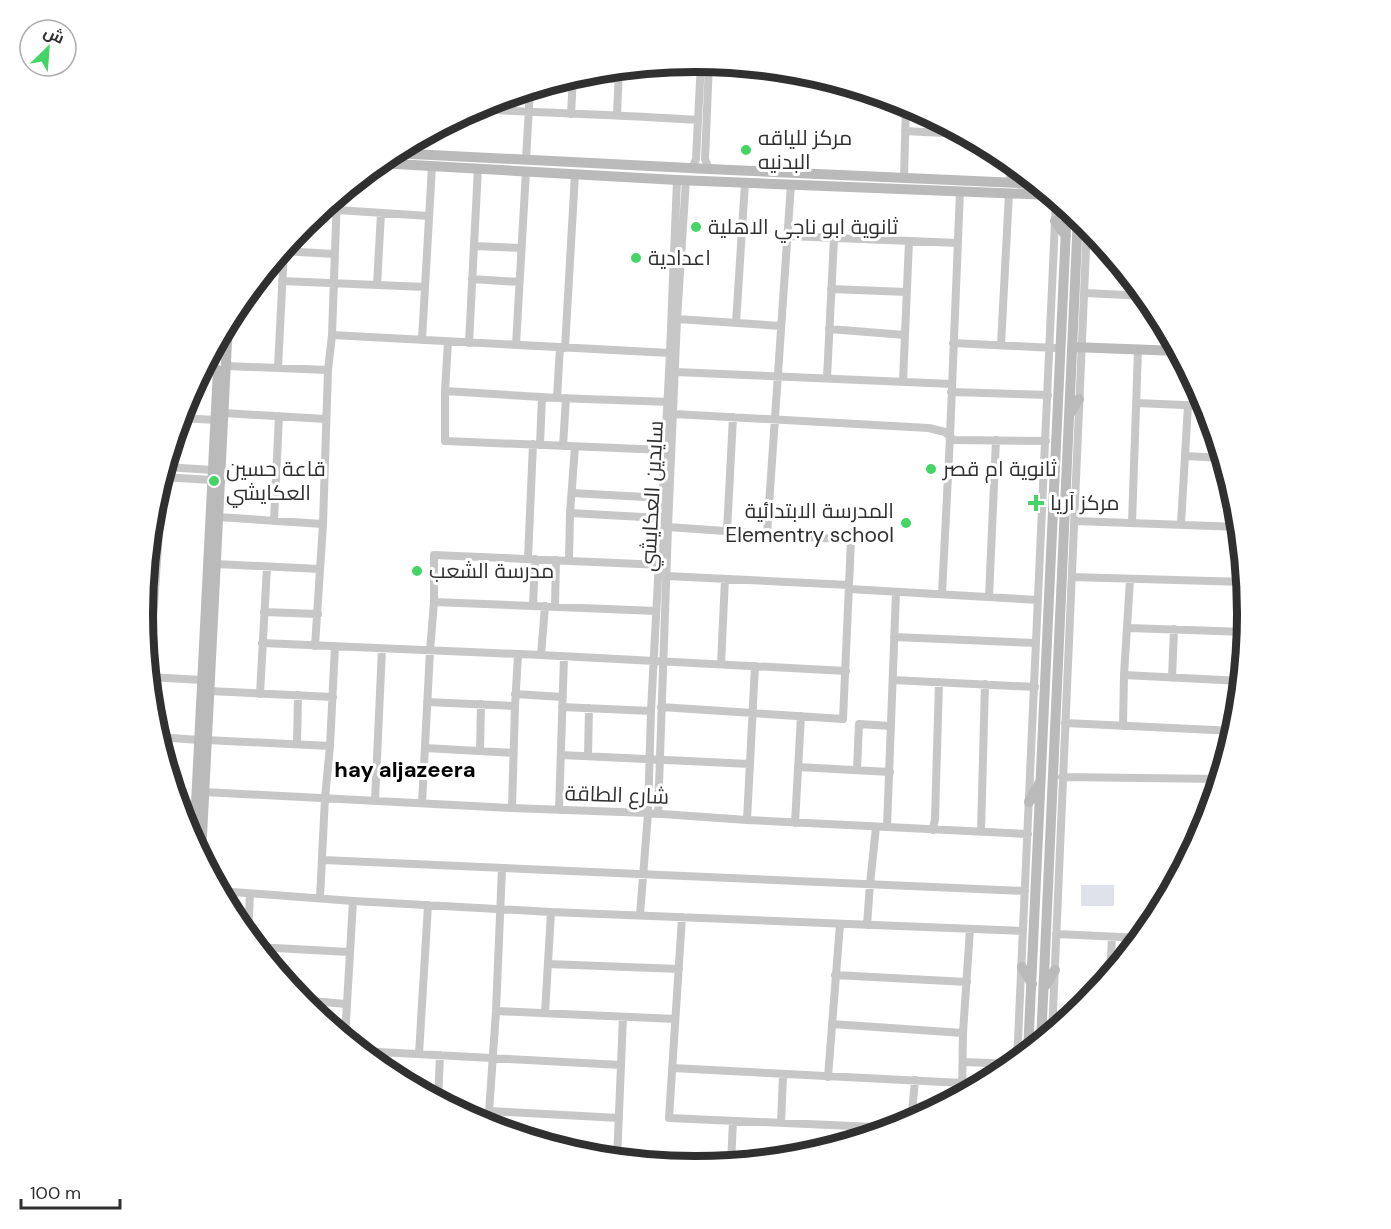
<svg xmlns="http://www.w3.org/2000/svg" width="1391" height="1229" viewBox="0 0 1391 1229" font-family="'DM Sans',Cairo,sans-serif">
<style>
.green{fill:#dfe2eb}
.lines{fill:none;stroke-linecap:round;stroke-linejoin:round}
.street{stroke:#c7c7c7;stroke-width:8}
.secondary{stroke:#bababa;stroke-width:10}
.poi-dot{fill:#45d466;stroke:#fff;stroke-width:2}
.labels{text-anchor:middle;stroke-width:6;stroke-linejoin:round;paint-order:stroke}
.poi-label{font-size:21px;fill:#303030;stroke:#fff;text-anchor:start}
.street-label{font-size:21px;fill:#303030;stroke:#fff}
.neighbourhood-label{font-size:22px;font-weight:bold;fill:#000;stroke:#fff}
.rim{fill:none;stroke:#303030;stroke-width:8}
</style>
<rect width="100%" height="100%" fill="#fff"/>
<path class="green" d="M 1081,885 L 1114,885 L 1114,906 L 1081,906 Z"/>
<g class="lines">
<path class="street" d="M 709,63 L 705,159 L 709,169
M 573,77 L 619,79
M 475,109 C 549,113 624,115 698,120
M 571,114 L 573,77
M 617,115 L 619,69
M 905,131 L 963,134
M 526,160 L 530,90
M 692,169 L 696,159 L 701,62
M 904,178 L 906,103
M 1010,183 L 1011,161
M 337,210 L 429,216
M 788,236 L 958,243
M 474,246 L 521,248
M 282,251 L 334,254
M 472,279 L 519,282
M 282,281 L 425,287
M 377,285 L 381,213
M 831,289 L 907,292
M 1085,293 L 1146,296
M 677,319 L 781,326
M 736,323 L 745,183
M 829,329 L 905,335
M 332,335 L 670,353
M 422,340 L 432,166
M 448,342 L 445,391 L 445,441 L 665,450
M 469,343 L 478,168
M 953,343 L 1054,348
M 516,345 L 526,171
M 1001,345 L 1009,193
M 565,348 L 575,174
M 226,366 L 328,370
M 278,368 L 284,249
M 675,372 L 952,384
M 827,378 L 834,238
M 903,381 L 909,241
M 445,391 L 557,398 L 671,402
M 951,392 L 1048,395
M 557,398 L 560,347
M 1136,403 L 1208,406
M 224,413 L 326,419
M 674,414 L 929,428 L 945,432 L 954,440 L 1046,441
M 180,418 L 216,420
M 540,445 L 542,397
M 563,446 L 566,398
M 1185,456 L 1223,458
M 165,467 L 213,470
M 162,477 L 212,480
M 572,493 L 663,498
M 570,513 L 661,518
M 218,517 L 323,524
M 274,521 L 279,416
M 1075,521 L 1240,527
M 1132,523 L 1138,350
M 1181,524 L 1188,405
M 1230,527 L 1232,488
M 727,531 L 733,417
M 767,534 L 791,184
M 528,558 L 533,444
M 569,561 L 570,513 L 575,447
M 216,564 L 320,569
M 666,576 L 849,585
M 1072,577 L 1245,582
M 849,589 L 1038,600
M 942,594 L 950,437 L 960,191
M 989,597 L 996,440
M 434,602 L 656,611
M 533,606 L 535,559
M 555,607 L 556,560
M 264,612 L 318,614
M 1128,628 L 1247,632
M 894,637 L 1036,643
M 262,643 L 541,655 L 846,671
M 315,646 L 323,524 L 328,370 L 332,335 L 337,196
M 541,655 L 545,606
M 721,664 L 725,579
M 1124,675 L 1242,681
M 149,677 L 202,680
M 149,678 L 159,532 L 160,482
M 1172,678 L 1174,629
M 893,680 L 1035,687
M 209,691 L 333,697
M 260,694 L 267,567
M 515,694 L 563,697
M 427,702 L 515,706
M 562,707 L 651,711
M 661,707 L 843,719 L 851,540 L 668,527
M 1065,723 L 1235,731
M 1123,726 L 1124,675 L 1130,579
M 158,737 L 199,740
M 206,740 L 330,746
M 297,744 L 298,695
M 425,748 L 513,753
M 480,750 L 481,704
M 561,755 L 750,764
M 588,756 L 589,708
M 798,767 L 890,772
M 857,770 L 859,724 L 891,726
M 1062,777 L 1221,779
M 204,792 L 512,808 L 648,813 L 747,820 L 1028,834
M 375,801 L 382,649
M 422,803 L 430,651 L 434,602 L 434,555 L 662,565
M 512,808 L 515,706 L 518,655
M 559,810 L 564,657
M 658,814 L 668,527 L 677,319 L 686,180
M 747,820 L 755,666
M 795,823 L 801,716
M 887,827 L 896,592
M 933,830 L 935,819 L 939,682
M 981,832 L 985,684
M 323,860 L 1025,891
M 219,891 L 353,901 L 551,912 L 1023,931
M 320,898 L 325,798 L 330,746 L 335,646
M 640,915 L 648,813 L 651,711 L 670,353 L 677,180
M 682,917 L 669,1118 L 898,1128
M 867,925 L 870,884 L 876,827
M 1056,934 L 1142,938
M 248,936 L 250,894
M 256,947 L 349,952
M 548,964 L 679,969
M 835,975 L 967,982
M 1110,976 L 1112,937
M 300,1000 L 346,1004
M 496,1011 L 675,1019
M 545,1013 L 551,912
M 832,1024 L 963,1033
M 1052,1034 L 1087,225
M 345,1038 L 353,901
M 360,1051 L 621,1065
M 419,1054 L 428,905
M 963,1062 L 1015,1064
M 1017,1062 L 1056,199
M 672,1068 L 963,1083
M 828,1077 L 840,924
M 962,1096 L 963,1033 L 970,929
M 438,1101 L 440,1055
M 489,1111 L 619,1118
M 781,1123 L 783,1075
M 911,1123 L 915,1080
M 488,1127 L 496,1011 L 502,868
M 617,1160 L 623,1017
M 731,1164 L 733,1121"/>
<path class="secondary" d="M 392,153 L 709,169 L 1039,184
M 378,163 L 677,180 L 1051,195
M 1055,221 L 1066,236
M 1072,347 L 1179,351
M 1069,415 L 1079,399
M 1029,802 L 1040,782
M 194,843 L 218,370
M 201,856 L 228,322
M 1022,967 L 1032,984
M 1045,986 L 1055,970
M 1041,1043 L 1078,216
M 1028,1053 L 1067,207"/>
</g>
<g class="poi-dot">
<circle cx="746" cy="150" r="6"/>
<circle cx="696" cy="227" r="6"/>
<circle cx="636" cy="258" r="6"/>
<circle cx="931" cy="469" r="6"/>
<circle cx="214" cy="481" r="6"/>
<path d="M1033 494h6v6h6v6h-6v6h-6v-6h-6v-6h6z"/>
<circle cx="906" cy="523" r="6"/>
<circle cx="417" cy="571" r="6"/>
</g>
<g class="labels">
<g class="poi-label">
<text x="758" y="145">مركز للياقه<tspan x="758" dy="24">البدنيه</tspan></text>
<text x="708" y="234">ثانوية ابو ناجي الاهلية</text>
<text x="648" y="265">اعدادية</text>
<text x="226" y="476">قاعة حسين<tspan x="226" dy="24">العكايشي</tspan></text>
<text x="943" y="476">ثانوية ام قصر</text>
<text x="1050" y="510">مركز آريا</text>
<text x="894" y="518" text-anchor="end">المدرسة الابتدائية<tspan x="894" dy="24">Elementry school</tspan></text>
<text x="429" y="578">مدرسة الشعب</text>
</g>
<g class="street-label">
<text transform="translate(652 496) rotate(-87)" y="7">سايدين العكايشي</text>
<text transform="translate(617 795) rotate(2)" y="7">شارع الطاقة</text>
</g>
<g class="neighbourhood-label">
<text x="405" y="777">hay aljazeera</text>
</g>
</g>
<path d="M0 0H1391V1229H0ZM153 614a542 542 0 1 1 1084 0a542 542 0 1 1-1084 0Z" fill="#fff" fill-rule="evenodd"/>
<path class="rim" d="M153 614a542 542 0 1 1 1084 0a542 542 0 1 1-1084 0Z"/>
<g transform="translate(48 48) rotate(25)"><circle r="28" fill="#ffffff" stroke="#acacac" stroke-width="1.5"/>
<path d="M0-4.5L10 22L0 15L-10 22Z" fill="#45d466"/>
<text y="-9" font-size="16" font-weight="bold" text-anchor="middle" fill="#303030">ش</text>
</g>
<path d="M21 1199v9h99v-9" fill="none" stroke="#303030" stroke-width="3"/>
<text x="30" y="1199" font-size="18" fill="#303030" stroke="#ffffff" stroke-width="4.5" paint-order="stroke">100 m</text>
</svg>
